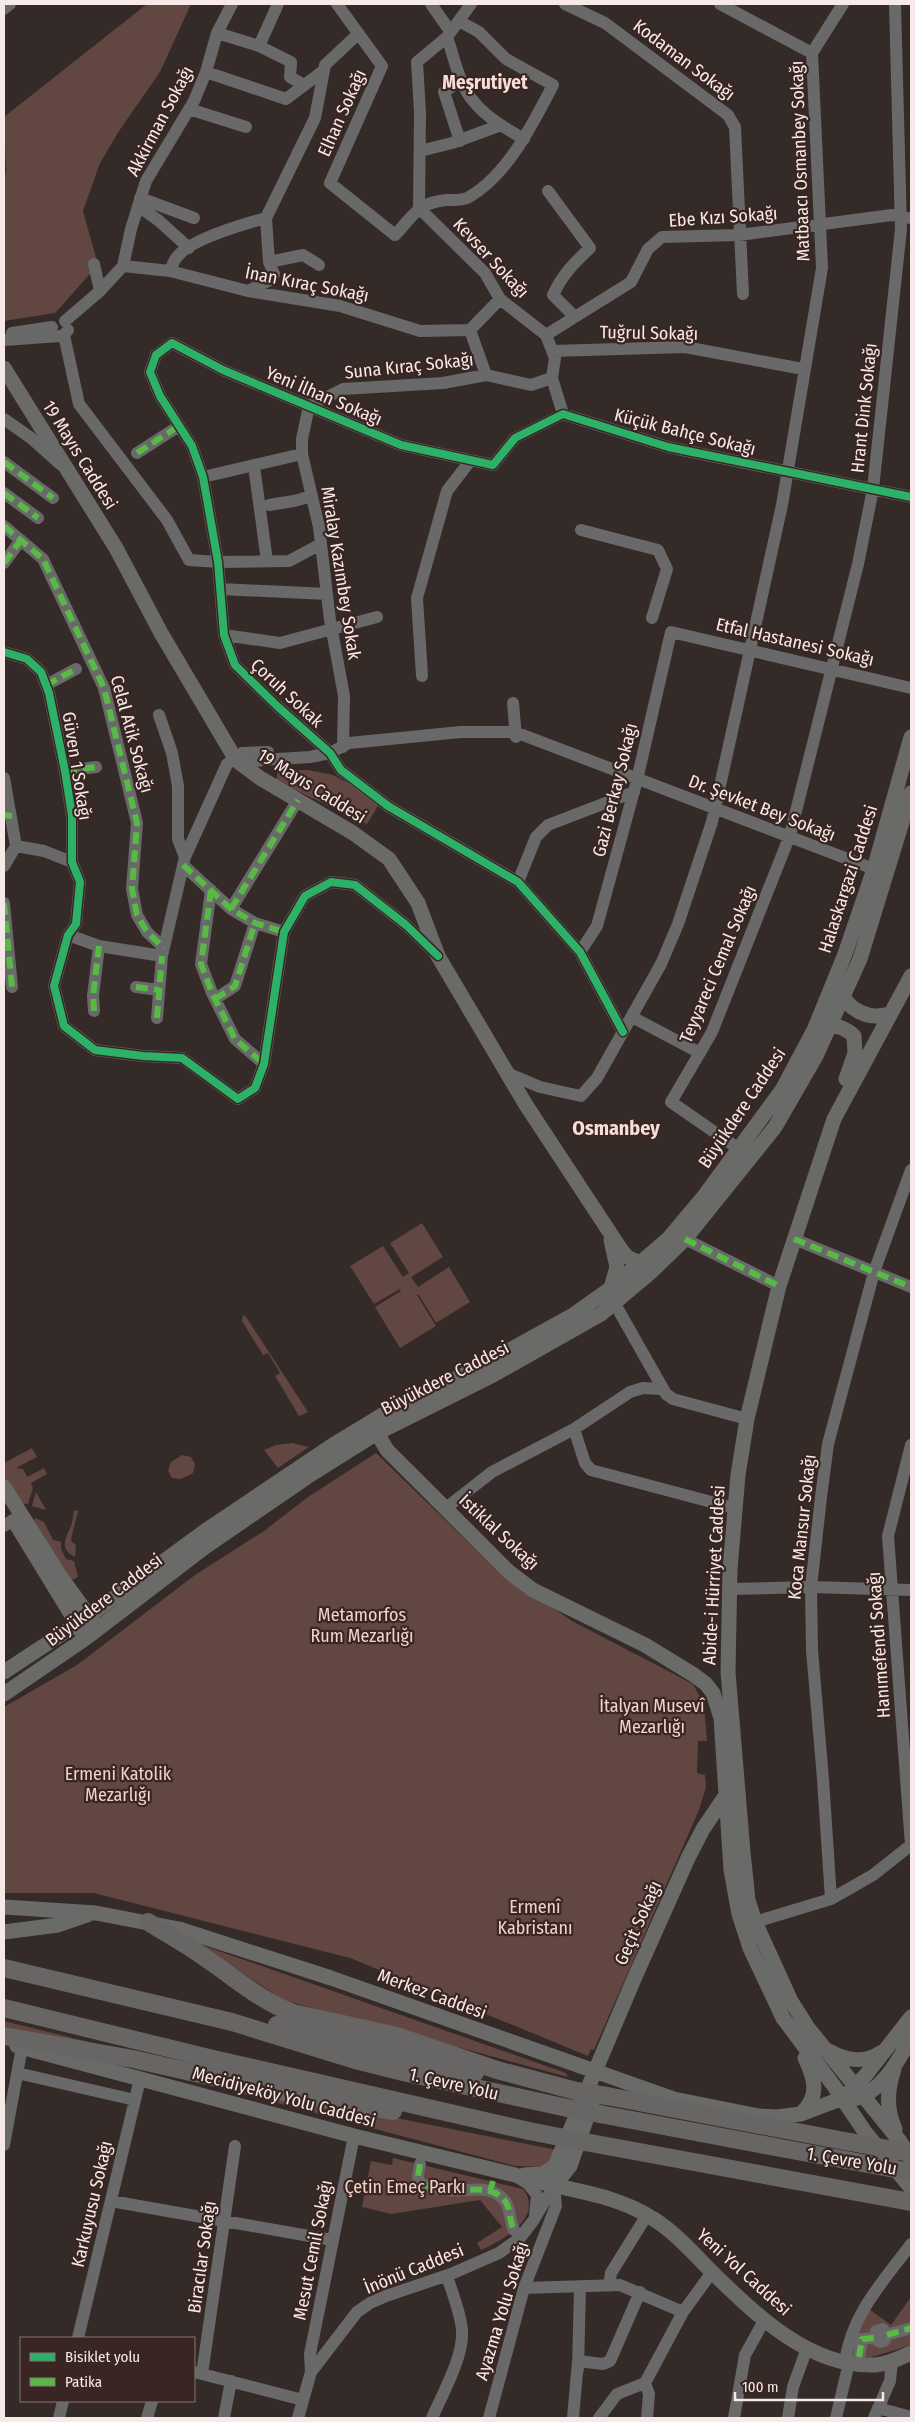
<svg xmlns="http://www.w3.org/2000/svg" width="915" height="2422" viewBox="0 0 915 2422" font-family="'Fira Sans Condensed',sans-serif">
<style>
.green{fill:#614641}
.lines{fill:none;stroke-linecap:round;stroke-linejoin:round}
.minor{stroke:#686968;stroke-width:12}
.major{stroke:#6a6a68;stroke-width:15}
.highway{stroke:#676664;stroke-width:18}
.highway-bridge{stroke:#676664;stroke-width:18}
.quiet{stroke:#58b947;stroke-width:6;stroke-dasharray:12 6;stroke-linecap:butt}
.cycleway-casing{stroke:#392622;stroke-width:11}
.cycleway{stroke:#2db169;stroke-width:8}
.labels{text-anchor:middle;stroke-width:4.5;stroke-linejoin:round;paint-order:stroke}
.street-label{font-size:18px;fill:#f7e9e7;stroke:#392622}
.park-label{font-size:18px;fill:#f4d1cb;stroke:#392622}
.neighbourhood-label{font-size:19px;font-weight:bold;fill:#f8ded9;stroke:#392622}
.quarter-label{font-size:20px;font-weight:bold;fill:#f8ded9;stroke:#392622}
</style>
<rect width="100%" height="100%" fill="#342a27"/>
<path class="green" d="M 147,4 L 191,4 L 160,72 L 119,131 L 100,163 L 83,211 L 98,265 L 55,313 L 4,321 L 4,181 L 6,171 L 4,117 Z
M 308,770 L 333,775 L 381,801 L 367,824 L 276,781 L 278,771 Z
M 422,1223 L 443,1257 L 411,1277 L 418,1287 L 449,1267 L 470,1302 L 436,1323 L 419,1295 L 417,1295 L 436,1326 L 400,1348 L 375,1307 L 401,1291 L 400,1289 L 374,1304 L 350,1266 L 383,1246 L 403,1277 L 409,1273 L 390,1243 Z
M 243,1315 L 246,1317 L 308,1412 L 299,1416 L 275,1376 L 280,1373 L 268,1353 L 263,1355 L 242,1321 Z
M 292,1443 L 309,1447 L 278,1468 L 264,1450 L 276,1445 Z
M 32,1448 L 37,1457 L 16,1468 L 23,1469 L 27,1477 L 44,1468 L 47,1474 L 31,1483 L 33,1488 L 28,1504 L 20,1503 L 4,1477 L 4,1463 Z
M 376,1453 L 507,1580 L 529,1591 L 572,1621 L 693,1684 L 704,1705 L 707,1741 L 698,1741 L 697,1773 L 705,1775 L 706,1787 L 699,1810 L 594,2050 L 591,2049 L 588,2056 L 350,1958 L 94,1893 L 4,1893 L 4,1707 L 77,1665 L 195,1575 L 264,1531 L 308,1497 Z
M 182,1455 L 191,1457 L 195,1464 L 193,1473 L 181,1479 L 172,1478 L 168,1471 L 171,1462 Z
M 36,1492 L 46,1510 L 32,1506 Z
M 74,1510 L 78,1511 C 76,1521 72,1532 71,1541 L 76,1545 L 75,1557 C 59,1549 65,1539 71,1526 C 73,1521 73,1515 74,1510 Z
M 35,1518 L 44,1522 L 53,1540 L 61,1542 L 61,1549 L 66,1559 L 74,1561 L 78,1577 L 70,1581 L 33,1523 Z
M 199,1944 L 566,2073 L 568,2077 L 283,2000 Z
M 4,2021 L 89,2042 L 87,2047 L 4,2028 Z
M 214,2086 L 336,2106 L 557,2150 L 554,2159 L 544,2167 L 515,2166 Z
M 393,2158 L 523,2189 C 545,2217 502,2241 481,2250 L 477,2243 L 502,2227 L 480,2200 L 391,2214 L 362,2207 L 371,2161 L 392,2165 Z
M 911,2297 L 911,2345 L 869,2358 L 848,2356 L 869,2309 L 891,2325 Z"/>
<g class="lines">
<path class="minor" d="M 337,4 L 382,66 L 330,183 L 395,235 C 414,215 417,203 446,200 C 453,200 463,201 469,197 C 508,175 533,123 553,85 L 506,59 L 479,32 L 459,21
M 431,4 L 450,31
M 471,4 L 447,37 L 417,62 L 420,112 L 419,208 L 485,273 L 500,299 L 546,335 L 555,358 L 552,378 L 563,414
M 565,4 L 605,23 L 728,115 L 735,127 L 743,294
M 720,4 L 812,53
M 4,9 L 10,4
M 217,33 L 259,46 L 291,62 L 290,77 L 304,85
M 447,37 C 454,57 459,85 474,102 C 487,118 507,129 524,139
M 259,46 L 278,4
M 206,72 L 286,99 L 323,71
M 189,109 L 246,127
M 460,141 L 444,92 L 461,80
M 420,151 L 452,143 L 501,125
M 548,191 L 590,248 C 574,263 562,275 553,295 L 575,317
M 140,198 L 194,218
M 138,206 L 158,220 L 189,248
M 269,262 L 303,255 L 319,265
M 94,264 L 100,291
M 123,266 L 170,271 L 248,291 L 340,306 L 420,331 L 470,330 L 500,299
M 170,271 C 172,266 174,260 177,257 C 190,239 244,224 266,218
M 248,291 L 268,281 L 274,274 L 269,262 L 266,218 L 315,118 L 325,65 L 358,34
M 65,321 L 100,291 L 123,266 L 131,229 L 146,181 L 194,101 L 206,72 L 217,33 L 232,4
M 470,330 L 486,375
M 12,333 L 52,327
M 64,335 L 79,404 L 167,520 L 189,560 L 218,562 L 289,561 L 321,544
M 546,335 L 631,282 L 648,249 L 662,237 L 739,235 L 892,215 L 911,218
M 4,340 L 60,336 L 64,335 L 68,330
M 553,351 L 685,347 L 803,369
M 309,406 L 302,439 L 302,454 L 319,527 L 330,620 L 344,696 L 343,747
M 309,406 L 343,389 L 443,383 L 486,375 L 531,385 L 552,378
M 4,419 L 31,438 L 60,464
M 137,453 L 179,426
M 4,462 L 53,498
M 254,466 L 267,561
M 203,477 L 302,454
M 4,493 L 38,518
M 269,505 L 294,501 L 312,496
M 4,526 L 43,559 L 104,688 L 137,823 L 132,889 L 137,915 L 147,932 L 164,948
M 581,530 L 658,550 L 667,569 L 652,618
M 4,563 L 21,540
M 220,589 L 327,594
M 224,635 L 280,643 L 377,617
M 4,652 L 27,659 L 41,672 L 49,693 L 65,771 L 72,816 L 72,862 L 80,882 L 76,924 L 68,935 L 54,986 L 64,1026 L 95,1050 L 143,1056 L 182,1058 L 238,1099 L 255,1088 L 264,1064 L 284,932 L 305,896 L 331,882 L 355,885 L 406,925 L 438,956
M 422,676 L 417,598 L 447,491 L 470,461
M 46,685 L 76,669
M 513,703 L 516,737
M 159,715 L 172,753 L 178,786 L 178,839 L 185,857
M 236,760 L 246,763 L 262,760 L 310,757 L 330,753 L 349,743 L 461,732 L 515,732 L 874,869
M 65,771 L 96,767
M 4,778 L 16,846 L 4,866
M 16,846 L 44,851 L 72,862
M 183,865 L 231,909 L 255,923 L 284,932
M 518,882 L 536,837 L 548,825 L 634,792
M 211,890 L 201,964 L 212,993 L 235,1039 L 264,1064
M 4,903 L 12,987
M 231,909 L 298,800
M 68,935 L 99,946 L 162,956
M 580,952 L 597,926 L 637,780 L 671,632 L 911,688
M 136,987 L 159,990
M 215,999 L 235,986 L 255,923
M 94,1011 L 93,996 L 99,946
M 632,1017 L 700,1053
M 157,1018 L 162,956 L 185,857 L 227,764 L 242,753 L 268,752
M 623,1032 L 580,952 L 518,882 L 388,806 L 341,770 L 330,753 L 277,706 L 235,665 L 224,635 L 218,562 L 203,477 L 192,446 L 160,396 L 150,372 L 156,355 L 172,343 L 223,370 L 401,445 L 493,465 L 515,438 L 563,414 L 668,447 L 911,497
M 507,1073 L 540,1087 L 581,1096 L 597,1078 L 661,964 L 678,924 L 712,822 L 782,505 L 822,268 L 812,53 L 843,4
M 739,1149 L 671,1102 L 712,1032 L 790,835 L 858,564 L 873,489 L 901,229 L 895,4
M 685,1239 L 779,1286
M 794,1239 L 911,1287
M 615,1304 L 666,1394 L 673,1399 L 747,1419
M 574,1429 L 585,1463 L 591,1470 L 734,1508
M 446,1508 L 492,1472 L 574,1429 L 630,1392 L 643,1388 L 661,1389
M 4,1526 L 13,1520
M 730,1589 L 811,1587 L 911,1590
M 911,1845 L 888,1536 L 911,1445
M 831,1899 L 823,1779 L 812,1650 L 811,1587 L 821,1497 L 828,1444 L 874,1272 L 911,1170
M 755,1922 L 831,1899 L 873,1875 L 911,1845
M 17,2073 L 135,2100
M 4,2145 L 22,2047
M 420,2164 L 418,2176 L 419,2184 C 429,2186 440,2189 450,2190 C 468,2192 491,2183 505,2201 C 511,2209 509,2221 514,2230
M 519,2178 L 528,2184 L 537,2195 L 535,2215
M 111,2201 L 332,2240
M 609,2286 L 611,2273 L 647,2215
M 524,2288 L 620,2285 L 683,2312
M 887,2335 L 883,2329 L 876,2331 L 874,2338 L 880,2342 L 884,2341 L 887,2335 L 911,2328
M 78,2338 L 140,2079
M 859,2357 L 862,2339 L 874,2338
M 578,2369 L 580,2287
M 194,2372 L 303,2400
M 311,2372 L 310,2354 L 354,2136
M 202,2374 L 235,2146
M 645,2383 L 649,2394 L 647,2418
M 878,2408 L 911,2417
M 59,2418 L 63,2401
M 147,2418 L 152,2401
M 224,2418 L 231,2381
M 298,2418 L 311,2372 L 357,2312 L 370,2303 L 386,2296 L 451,2274 L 499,2253 L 520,2238 L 533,2221 L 554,2186
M 432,2418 C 442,2395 464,2356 462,2331 C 461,2313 452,2293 447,2276
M 489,2418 L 524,2288 L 556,2206 L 554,2186
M 573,2418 L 578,2361 L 603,2364 L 610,2361 L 640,2292
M 599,2418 L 617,2394 L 645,2383 L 683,2312 L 712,2272
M 734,2418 L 745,2355 L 765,2319
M 788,2418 L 793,2387 L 807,2348
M 836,2418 L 848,2367 L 845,2361 C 853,2312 883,2282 911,2244
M 874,2418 L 890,2381 L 892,2361"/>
<path class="major" d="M 4,368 L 116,548 L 161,633 L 236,760 L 260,778 L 353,833 L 389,859 L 418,903 L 438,956 L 526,1105 L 620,1248 L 627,1257 L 640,1263
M 911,976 L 834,1119 L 779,1286 L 747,1419 L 738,1475 L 730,1569 L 728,1672 L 743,1852 L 748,1900 L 755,1922 L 791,2001 L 808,2028 L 899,2140 L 911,2159
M 840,990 C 848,1011 869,1020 889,1014
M 822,1026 C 834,1024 846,1028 854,1036 L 855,1053 L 846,1079
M 611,1240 L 617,1267 L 611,1288
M 378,1425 L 377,1433 L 387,1450 L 509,1572 L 533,1590 L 645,1645 L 694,1675 L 706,1684 L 713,1693 L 721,1718 L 731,1870 L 739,1914 L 750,1948 L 783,2018 L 834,2086 L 865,2132 L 911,2188
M 4,1487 L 60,1576 L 94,1623
M 16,1524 L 82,1632
M 4,1672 L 89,1616 L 205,1531 L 333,1445 L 394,1408 L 476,1369 L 573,1315 L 611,1288 L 668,1239 L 705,1195 L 782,1090 L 814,1030 L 845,954 L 874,869 L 911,737
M 4,1694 L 86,1638 L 205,1547 L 307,1477 L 377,1433 L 493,1375 L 601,1314 L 651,1272 L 685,1239 L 775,1127 L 816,1056 L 860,959 L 911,793
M 4,1907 L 96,1913 L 179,1929 L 331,1978 L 674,2099 L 759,2116 L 777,2117 L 801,2114 L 843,2098 L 865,2076 L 911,2017
M 4,1932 L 58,1925 L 87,1915
M 17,2046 L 354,2136 L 515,2175 C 560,2190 612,2192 652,2218 C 675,2232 693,2253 712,2272 C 755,2314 810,2368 875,2365 C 888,2364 900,2358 911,2353
M 829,2051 C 847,2061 864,2064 882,2052
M 894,2069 C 887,2091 886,2108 895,2129
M 854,2099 C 882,2092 898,2061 911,2038
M 801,2114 C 820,2096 815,2079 805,2058
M 524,2175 L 543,2174 L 555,2166 L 634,1979 L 688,1858 L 703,1829 L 728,1792
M 554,2186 L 570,2166 L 592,2103"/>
<path class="highway" d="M 148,1922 C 167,1934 186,1944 204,1957 C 234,1977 259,2000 293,2013 L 397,2036 L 497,2070 L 576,2091
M 4,1968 L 232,2022 L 355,2060 L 403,2072 L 567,2108
M 4,2008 L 213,2059 L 529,2131
M 277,2025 L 475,2073
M 4,2036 L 133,2059 L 261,2088 L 393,2111
M 607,2096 L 850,2142
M 600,2114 L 786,2149
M 585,2142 L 911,2202"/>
<path class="highway-bridge" d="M 576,2091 L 607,2096
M 567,2108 L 600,2114
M 529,2131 L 585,2142
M 850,2142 L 911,2153
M 786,2149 L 911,2172"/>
<path class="quiet" d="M 137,453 L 179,426
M 4,462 L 53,498
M 4,493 L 38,518
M 4,526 L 43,559 L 104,688 L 137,823 L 132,889 L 137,915 L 147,932 L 164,948
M 4,563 L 21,540
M 46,685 L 76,669
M 65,771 L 96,767
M 4,815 L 12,816
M 183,865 L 231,909 L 255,923 L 284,932
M 211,890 L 201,964 L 212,993 L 235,1039 L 264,1064
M 4,903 L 12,987
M 231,909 L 298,800
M 136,987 L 159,990
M 215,999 L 235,986 L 255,923
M 94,1011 L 93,996 L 99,946
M 157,1018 L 162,956
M 685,1239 L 779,1286
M 794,1239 L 911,1287
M 420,2164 L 418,2176 L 419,2184 C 429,2186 440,2189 450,2190 C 468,2192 491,2183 505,2201 C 511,2209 509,2221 514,2230
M 490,2191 L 493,2181
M 887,2335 L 911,2328
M 859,2357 L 862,2339 L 874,2338"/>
<g class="cycleway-casing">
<path id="cycleway" d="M 4,652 L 27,659 L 41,672 L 49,693 L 65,771 L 72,816 L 72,862 L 80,882 L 76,924 L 68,935 L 54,986 L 64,1026 L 95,1050 L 143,1056 L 182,1058 L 238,1099 L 255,1088 L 264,1064 L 284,932 L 305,896 L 331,882 L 355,885 L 406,925 L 438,956
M 623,1032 L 580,952 L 518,882 L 388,806 L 341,770 L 330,753 L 277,706 L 235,665 L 224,635 L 218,562 L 203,477 L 192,446 L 160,396 L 150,372 L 156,355 L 172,343 L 223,370 L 401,445 L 493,465 L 515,438 L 563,414 L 668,447 L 911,497"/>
</g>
<use href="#cycleway" class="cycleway"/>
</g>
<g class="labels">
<g class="street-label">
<text transform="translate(684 60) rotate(37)" y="6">Kodaman Sokağı</text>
<text transform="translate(342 113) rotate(-66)" y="6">Elhan Sokağı</text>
<text transform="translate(160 121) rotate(-62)" y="6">Akkirman Sokağı</text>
<text transform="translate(800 161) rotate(-92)" y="6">Matbaacı Osmanbey Sokağı</text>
<text transform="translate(723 217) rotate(-4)" y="6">Ebe Kızı Sokağı</text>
<text transform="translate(491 258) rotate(47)" y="6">Kevser Sokağı</text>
<text transform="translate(307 284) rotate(11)" y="6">İnan Kıraç Sokağı</text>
<text transform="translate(649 333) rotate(1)" y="6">Tuğrul Sokağı</text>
<text transform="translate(409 366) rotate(-6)" y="6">Suna Kıraç Sokağı</text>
<text transform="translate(324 396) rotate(23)" y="6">Yeni İlhan Sokağı</text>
<text transform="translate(864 408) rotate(-84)" y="6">Hrant Dink Sokağı</text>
<text transform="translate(685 432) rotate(14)" y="6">Küçük Bahçe Sokağı</text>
<text transform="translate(80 455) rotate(58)" y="6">19 Mayıs Caddesi</text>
<text transform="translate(341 573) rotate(81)" y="6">Miralay Kazımbey Sokak</text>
<text transform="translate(795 642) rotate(13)" y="6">Etfal Hastanesi Sokağı</text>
<text transform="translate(287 693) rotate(43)" y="6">Çoruh Sokak</text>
<text transform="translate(132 734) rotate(75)" y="6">Celal Atik Sokağı</text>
<text transform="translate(77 766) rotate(81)" y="6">Güven 1 Sokağı</text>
<text transform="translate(312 786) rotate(32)" y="6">19 Mayıs Caddesi</text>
<text transform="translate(615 790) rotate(-76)" y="6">Gazi Berkay Sokağı</text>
<text transform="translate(762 808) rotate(21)" y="6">Dr. Şevket Bey Sokağı</text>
<text transform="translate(848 879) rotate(-72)" y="6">Halaskargazi Caddesi</text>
<text transform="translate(718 964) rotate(-67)" y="6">Teyyareci Cemal Sokağı</text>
<text transform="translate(742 1108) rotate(-56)" y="6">Büyükdere Caddesi</text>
<text transform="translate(445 1378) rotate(-27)" y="6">Büyükdere Caddesi</text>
<text transform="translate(802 1527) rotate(-84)" y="6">Koca Mansur Sokağı</text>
<text transform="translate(499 1532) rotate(43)" y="6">İstiklal Sokağı</text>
<text transform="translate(714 1575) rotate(-87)" y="6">Abide-i Hürriyet Caddesi</text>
<text transform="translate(104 1600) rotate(-37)" y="6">Büyükdere Caddesi</text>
<text transform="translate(879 1645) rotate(-94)" y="6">Hanımefendi Sokağı</text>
<text transform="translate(638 1923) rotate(-66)" y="6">Geçit Sokağı</text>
<text transform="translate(432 1994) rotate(20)" y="6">Merkez Caddesi</text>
<text transform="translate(454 2084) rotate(13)" y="6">1. Çevre Yolu</text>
<text transform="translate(284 2097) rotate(15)" y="6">Mecidiyeköy Yolu Caddesi</text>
<text transform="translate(852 2161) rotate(10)" y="6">1. Çevre Yolu</text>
<text transform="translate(92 2204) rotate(-77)" y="6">Karkuyusu Sokağı</text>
<text transform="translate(313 2250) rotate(-79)" y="6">Mesut Cemil Sokağı</text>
<text transform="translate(202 2257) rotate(-82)" y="6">Biracılar Sokağı</text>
<text transform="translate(414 2269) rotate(-22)" y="6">İnönü Caddesi</text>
<text transform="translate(744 2272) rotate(42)" y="6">Yeni Yol Caddesi</text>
<text transform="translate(502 2311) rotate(-73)" y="6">Ayazma Yolu Sokağı</text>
</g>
<g class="park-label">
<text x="362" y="1621">Metamorfos<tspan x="362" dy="21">Rum Mezarlığı</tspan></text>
<text x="652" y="1712">İtalyan Musevî<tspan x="652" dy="21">Mezarlığı</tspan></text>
<text x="118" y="1780">Ermeni Katolik<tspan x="118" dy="21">Mezarlığı</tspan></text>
<text x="535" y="1913">Ermenî<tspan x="535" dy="21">Kabristanı</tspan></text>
<text x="405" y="2193">Çetin Emeç Parkı</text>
</g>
<g class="neighbourhood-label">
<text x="485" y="89">Meşrutiyet</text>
</g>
<g class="quarter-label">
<text x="616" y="1135">Osmanbey</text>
</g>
</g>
<rect width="915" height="2422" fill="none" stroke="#f7e9e7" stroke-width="10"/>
<rect x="20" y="2337" width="175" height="65" fill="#392622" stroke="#857471"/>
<rect x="30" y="2353" width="25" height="8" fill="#2db169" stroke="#857471"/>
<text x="65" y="2362" font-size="15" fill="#f7e9e7">Bisiklet yolu</text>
<rect x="30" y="2378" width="25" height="8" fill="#58b947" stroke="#857471"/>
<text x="65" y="2387" font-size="15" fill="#f7e9e7">Patika</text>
<path d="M735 2392v8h148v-8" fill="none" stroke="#f7e9e7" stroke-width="2.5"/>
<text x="742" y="2392" font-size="15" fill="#f7e9e7" stroke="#392622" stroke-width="4" paint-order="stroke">100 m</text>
</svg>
